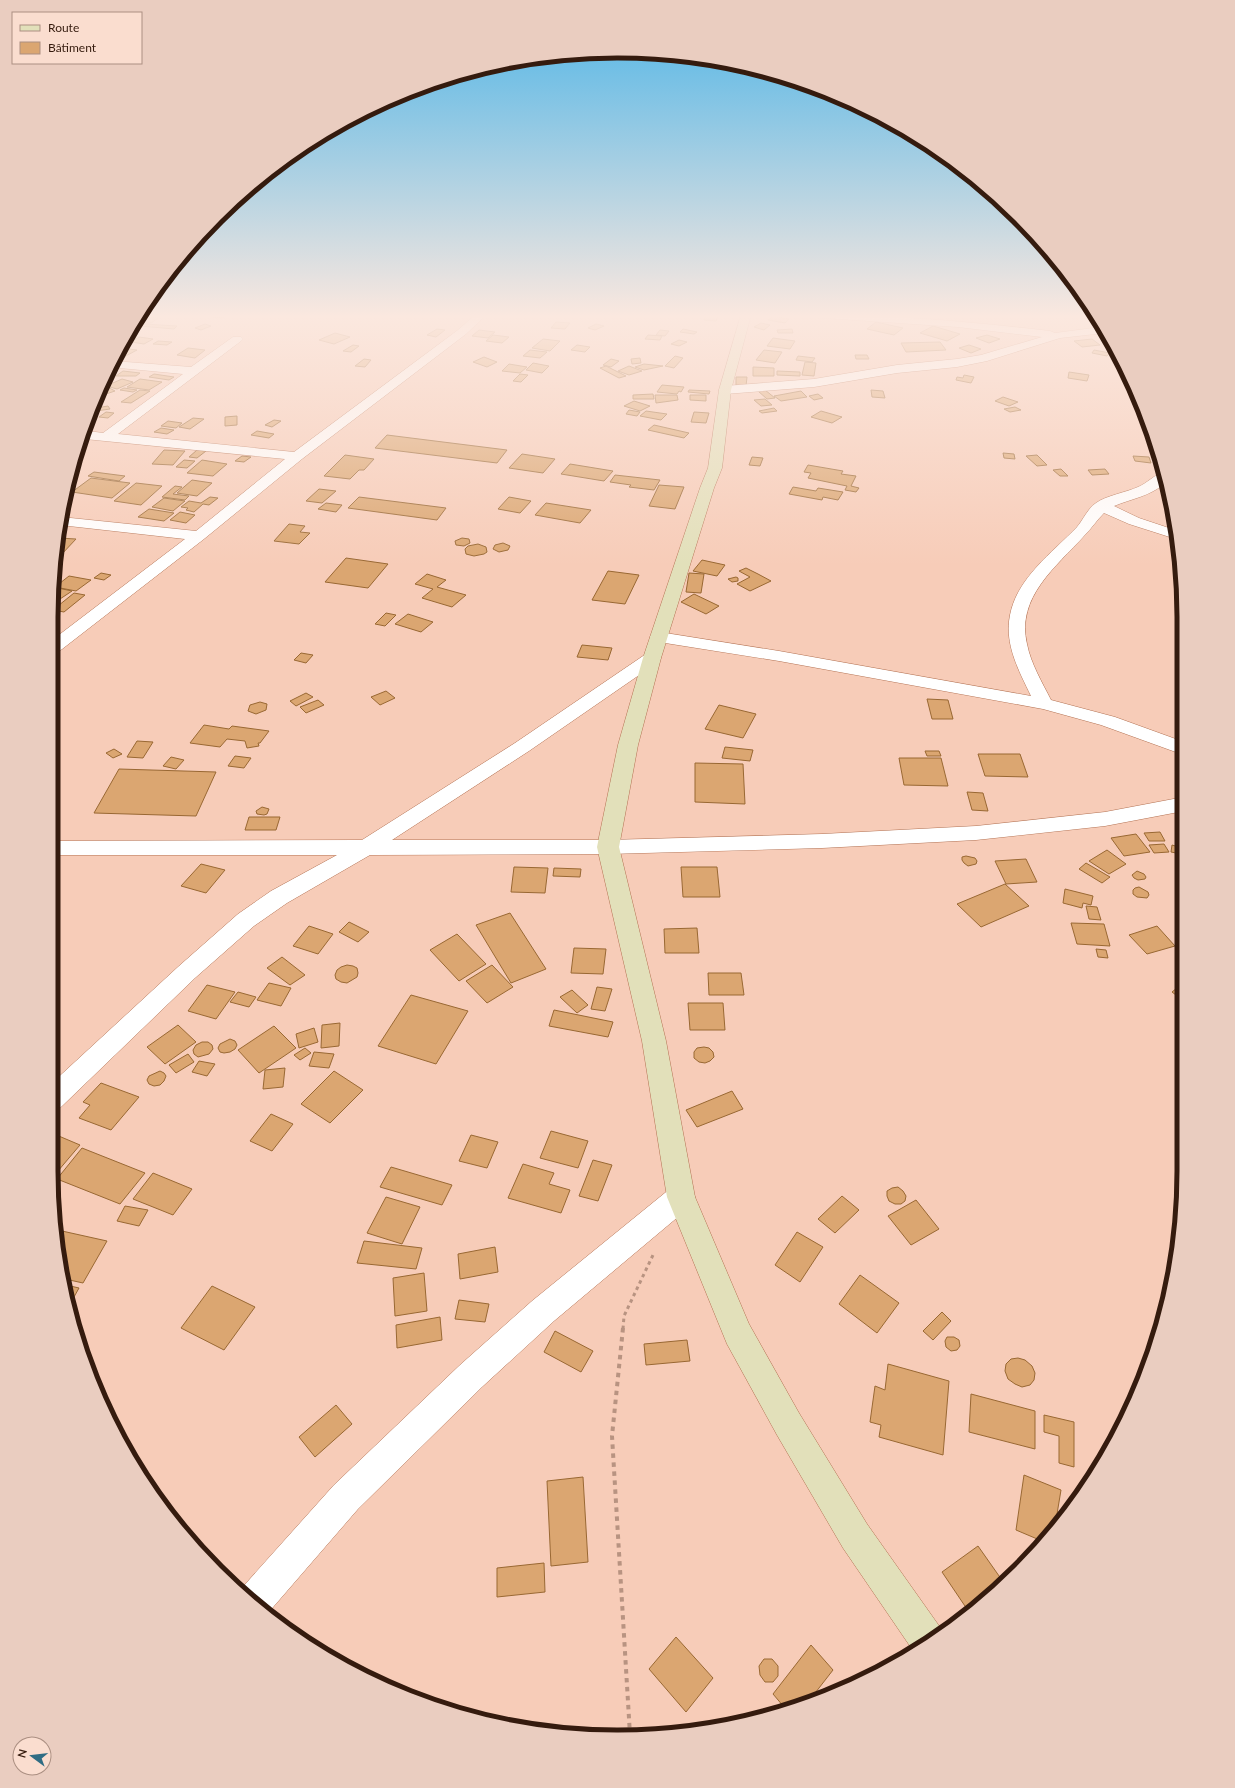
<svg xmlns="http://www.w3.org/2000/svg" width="1235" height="1788" viewBox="0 0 1235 1788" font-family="Lato,sans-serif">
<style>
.building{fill:#dba671;stroke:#996833}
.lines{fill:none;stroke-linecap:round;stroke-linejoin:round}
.minor-casing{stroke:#b37253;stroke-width:1}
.secondary-casing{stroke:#b37253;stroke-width:1}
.path-far1{stroke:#b89381;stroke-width:3;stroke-dasharray:3.5 3.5;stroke-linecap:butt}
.path{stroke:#b89381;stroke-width:4;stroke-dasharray:4.5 4.5;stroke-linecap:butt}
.minor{fill:#fff;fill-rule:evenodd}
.secondary{fill:#e2e0ba;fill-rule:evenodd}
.rim{fill:none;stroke:#351b0e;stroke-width:5}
</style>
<rect width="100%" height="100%" fill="#f7ccb8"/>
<path class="building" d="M 204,315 L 227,315 L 222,318 L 203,316 Z
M 705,315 L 718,316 L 716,321 L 704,320 Z
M 773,316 L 789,319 L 785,323 L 768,320 Z
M 150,317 L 158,318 L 151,323 L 143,323 Z
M 556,322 L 570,323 L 565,329 L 551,328 Z
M 876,322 L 903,328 L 894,335 L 867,329 Z
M 761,323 L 770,325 L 764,330 L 754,327 Z
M 144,324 L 177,326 L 174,329 L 140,326 Z
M 205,324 L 211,326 L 201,330 L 195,328 Z
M 596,324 L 604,326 L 595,330 L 588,328 Z
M 933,326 L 960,334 L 947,341 L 920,333 Z
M 437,329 L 445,330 L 436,337 L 427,335 Z
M 683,329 L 697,332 L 694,334 L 680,332 Z
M 792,329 L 793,333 L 778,333 L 777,330 Z
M 479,330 L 495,332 L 488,338 L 472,336 Z
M 660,330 L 669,331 L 665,336 L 656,335 Z
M 130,333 L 138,334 L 133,337 L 136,338 L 125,343 Z
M 335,333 L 350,337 L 334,344 L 319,340 Z
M 493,335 L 509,337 L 502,343 L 486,341 Z
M 648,335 L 662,336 L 660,340 L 645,339 Z
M 987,335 L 1000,339 L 989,343 L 976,338 Z
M 139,337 L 153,339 L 144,344 L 131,342 Z
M 773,338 L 795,341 L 790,349 L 767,346 Z
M 543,339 L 560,341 L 550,351 L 532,348 Z
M 1092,339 L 1100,345 L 1082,347 L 1074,341 Z
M 679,340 L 687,342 L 679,346 L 671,344 Z
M 158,341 L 172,342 L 167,345 L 153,344 Z
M 940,342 L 946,350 L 906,352 L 901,343 Z
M 353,345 L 359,346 L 351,352 L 343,351 Z
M 577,345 L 590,347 L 585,352 L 571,350 Z
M 969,345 L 981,349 L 971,353 L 959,348 Z
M 121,348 L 137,350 L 122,358 L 115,357 Z
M 188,348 L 205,350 L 195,358 L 177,355 Z
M 530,350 L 547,352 L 540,358 L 523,356 Z
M 764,350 L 782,352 L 775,363 L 756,360 Z
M 1094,350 L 1110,353 L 1107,356 L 1092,353 Z
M 855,355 L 867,355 L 869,359 L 856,359 Z
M 675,356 L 683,358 L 674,368 L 665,366 Z
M 798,356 L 815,358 L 812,362 L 796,360 Z
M 484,357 L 497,362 L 487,367 L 473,362 Z
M 640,358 L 641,363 L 632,364 L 631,359 Z
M 364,359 L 371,360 L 365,367 L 355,366 Z
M 611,359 L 619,361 L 611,367 L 603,365 Z
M 805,362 L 816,363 L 814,376 L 802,375 Z
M 533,363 L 549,366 L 542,373 L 526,370 Z
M 509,364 L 527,367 L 520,373 L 502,371 Z
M 644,364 L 663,366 L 644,370 L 635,367 Z
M 606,366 L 626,376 L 619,378 L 600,368 Z
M 629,366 L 642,371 L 629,375 L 618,371 Z
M 753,367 L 774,368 L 774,376 L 753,376 Z
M 123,371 L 140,373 L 136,376 L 116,376 Z
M 777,371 L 800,372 L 800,376 L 777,375 Z
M 1069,372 L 1089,375 L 1087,381 L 1068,378 Z
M 154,374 L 174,377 L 169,380 L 149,377 Z
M 520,374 L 528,375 L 521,382 L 513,381 Z
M 964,375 L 974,377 L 971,383 L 956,380 L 957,377 L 963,378 Z
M 736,377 L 747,377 L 746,386 L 736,385 Z
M 122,379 L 133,382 L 117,389 L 106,386 Z
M 140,379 L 162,382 L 149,390 L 127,387 Z
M 104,385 L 115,391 L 100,396 Z
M 662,385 L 684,387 L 681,392 L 679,391 L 677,394 L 657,392 Z
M 124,388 L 137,390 L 133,392 L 120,390 Z
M 140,390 L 150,391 L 131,403 L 121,402 Z
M 689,390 L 710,391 L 709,394 L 688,392 Z
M 765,390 L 775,398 L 767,399 L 758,391 Z
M 871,390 L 883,391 L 885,398 L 872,397 Z
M 801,391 L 807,397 L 781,401 L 774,396 Z
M 653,394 L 654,399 L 633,399 L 633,395 Z
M 818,394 L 823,398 L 814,400 L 809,396 Z
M 655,395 L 677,395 L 678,400 L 656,403 Z
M 690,395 L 706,395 L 706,401 L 690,400 Z
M 1003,397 L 1018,402 L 1009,406 L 995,401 Z
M 765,399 L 772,405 L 761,406 L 754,400 Z
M 634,401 L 650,406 L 640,411 L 624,406 Z
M 108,406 L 110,409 L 96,411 L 95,410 L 96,408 Z
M 1015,407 L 1021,410 L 1010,412 L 1004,409 Z
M 774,408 L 777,411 L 762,413 L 759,411 Z
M 629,410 L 640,412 L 637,416 L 626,414 Z
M 646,411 L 667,414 L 661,420 L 640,416 Z
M 821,411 L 842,417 L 832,423 L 811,417 Z
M 106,412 L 114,413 L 108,418 L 99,417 Z
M 694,412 L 709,413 L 706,423 L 691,422 Z
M 237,416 L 237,425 L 225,426 L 225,417 Z
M 193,418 L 204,419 L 190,429 L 179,427 Z
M 274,420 L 281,421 L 272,427 L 265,425 Z
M 168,421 L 182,423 L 176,428 L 161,426 Z
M 654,425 L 689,433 L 684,438 L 648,430 Z
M 161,428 L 174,430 L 167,434 L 154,432 Z
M 257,431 L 274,434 L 269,438 L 251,435 Z
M 387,435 L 507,450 L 497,463 L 375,448 Z
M 164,450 L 185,451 L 173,465 L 152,464 Z
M 197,450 L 206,451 L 197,458 L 189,457 Z
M 1003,453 L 1014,454 L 1015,459 L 1004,458 Z
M 522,454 L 555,459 L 543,473 L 509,468 Z
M 345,455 L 374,459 L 364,470 L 359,470 L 350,479 L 324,476 Z
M 1037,455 L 1047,465 L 1037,466 L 1026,456 Z
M 242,456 L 251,457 L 244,462 L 235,461 Z
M 1133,456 L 1149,457 L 1151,463 L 1135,461 Z
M 752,457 L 763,458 L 760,466 L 749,465 Z
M 184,460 L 195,461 L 187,468 L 176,467 Z
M 202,460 L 227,464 L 213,476 L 187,473 Z
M 570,464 L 613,471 L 604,481 L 561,474 Z
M 808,465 L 843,471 L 841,474 L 856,476 L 851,486 L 859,488 L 856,492 L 845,490 L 847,486 L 808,478 L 811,473 L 804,472 Z
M 1061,469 L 1068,476 L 1060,476 L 1053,470 Z
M 1105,469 L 1109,474 L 1092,475 L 1088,470 Z
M 94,472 L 125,476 L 119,481 L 88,476 Z
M 615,475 L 660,480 L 654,490 L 629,487 L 631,485 L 610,482 Z
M 91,478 L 130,483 L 112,498 L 72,492 Z
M 192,480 L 212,483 L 197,496 L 177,493 Z
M 136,483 L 162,486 L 141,505 L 114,501 Z
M 659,485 L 684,487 L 675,509 L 649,506 Z
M 175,486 L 182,487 L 173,494 L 189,496 L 185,500 L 162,497 Z
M 793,487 L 816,491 L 818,488 L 843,492 L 838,500 L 823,497 L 822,500 L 789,494 Z
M 319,489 L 336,491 L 322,503 L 306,501 Z
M 210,497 L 218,498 L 209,505 L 203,504 L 194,512 L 186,510 L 188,508 L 181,507 L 189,501 L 201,503 Z
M 359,497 L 446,508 L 437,520 L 348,508 Z
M 509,497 L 531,501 L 520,513 L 498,509 Z
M 164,498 L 185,501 L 173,511 L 152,507 Z
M 326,503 L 342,505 L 336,512 L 318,509 Z
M 546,503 L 591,510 L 580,523 L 535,515 Z
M 149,509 L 174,513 L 164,521 L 138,517 Z
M 180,512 L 195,515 L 186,523 L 170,520 Z
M 289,524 L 305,526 L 300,532 L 310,533 L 299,544 L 274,541 Z
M 59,538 L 76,539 L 61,555 L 57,555 Z
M 462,538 L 469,539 L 470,543 L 464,546 L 456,545 L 455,541 Z
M 503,543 L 510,546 L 508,550 L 499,552 L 493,549 L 495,545 Z
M 478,544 L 486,547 L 487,552 L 484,554 L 474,556 L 466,554 L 465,549 L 468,546 Z
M 346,558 L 388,564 L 368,588 L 325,582 Z
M 702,560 L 725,565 L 717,576 L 693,571 Z
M 746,568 L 758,574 L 771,581 L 750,591 L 737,584 L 750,577 L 739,571 Z
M 608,571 L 639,575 L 625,604 L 592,600 Z
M 101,573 L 111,575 L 104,580 L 94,578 Z
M 689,573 L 704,574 L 701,593 L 686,592 Z
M 427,574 L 446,580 L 437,587 L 466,595 L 452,607 L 422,598 L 433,589 L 415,584 Z
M 69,576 L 91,580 L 76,591 L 55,587 Z
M 736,577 L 738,578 L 738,581 L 732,582 L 728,579 Z
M 58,588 L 72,591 L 60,599 L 53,598 L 54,591 Z
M 74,593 L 85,595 L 64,612 L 53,610 Z
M 694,594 L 719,606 L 706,614 L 681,602 Z
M 386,613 L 396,615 L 385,626 L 375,624 Z
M 408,614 L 433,622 L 421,632 L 395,624 Z
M 582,645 L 612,648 L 608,660 L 577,657 Z
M 301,653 L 313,655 L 306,663 L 294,660 Z
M 386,691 L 395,698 L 380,705 L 371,697 Z
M 306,693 L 313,697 L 296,706 L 290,701 Z
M 927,699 L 948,700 L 953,719 L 932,719 Z
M 318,700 L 324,705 L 306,713 L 300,707 Z
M 260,702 L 267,704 L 266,710 L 256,714 L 248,711 L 250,705 Z
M 719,705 L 756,714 L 743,738 L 705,729 Z
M 204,725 L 229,729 L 232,726 L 269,731 L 260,743 L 258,743 L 259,746 L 247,748 L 245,741 L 227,739 L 220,747 L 190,743 Z
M 137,741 L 153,742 L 143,758 L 127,757 Z
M 725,747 L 753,750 L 750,761 L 722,758 Z
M 114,749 L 122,754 L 113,758 L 106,753 Z
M 925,751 L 939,751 L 941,756 L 927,756 Z
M 978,754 L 1020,754 L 1028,777 L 985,776 Z
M 235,756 L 251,758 L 244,768 L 228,766 Z
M 171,757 L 184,760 L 176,769 L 163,766 Z
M 899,758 L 941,758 L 948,786 L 904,785 Z
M 695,763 L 743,764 L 745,804 L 695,802 Z
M 119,769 L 216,772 L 196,816 L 94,813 Z
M 967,792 L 983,793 L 988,811 L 972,810 Z
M 262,807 L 269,809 L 267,814 L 264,815 L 257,814 L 256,811 Z
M 249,817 L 280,817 L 276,830 L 245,830 Z
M 1160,832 L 1165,841 L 1149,841 L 1144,833 Z
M 1136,834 L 1150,852 L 1124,856 L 1111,838 Z
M 1164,844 L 1169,852 L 1154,853 L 1149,845 Z
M 1172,845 L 1182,848 L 1181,854 L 1171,852 Z
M 1107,850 L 1126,864 L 1109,874 L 1089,861 Z
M 966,856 L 975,858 L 977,861 L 976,864 L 968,866 L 964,863 L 962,860 L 962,857 Z
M 1026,859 L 1037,882 L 1006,884 L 995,861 Z
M 1086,863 L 1110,877 L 1102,883 L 1079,869 Z
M 201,864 L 225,870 L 206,893 L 181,886 Z
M 514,867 L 548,868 L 545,893 L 511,892 Z
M 681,867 L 717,867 L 720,897 L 683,897 Z
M 554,868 L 581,869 L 580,877 L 553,876 Z
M 1137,871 L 1144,874 L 1146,877 L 1145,879 L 1138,880 L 1134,878 L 1132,875 Z
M 1180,881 L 1184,881 L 1184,889 L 1178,885 L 1177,883 Z
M 1005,884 L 1029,906 L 981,927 L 957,904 Z
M 1139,887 L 1148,892 L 1149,895 L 1147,898 L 1137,897 L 1133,894 L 1133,890 L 1135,888 Z
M 1065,889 L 1093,896 L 1091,905 L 1083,903 L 1082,908 L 1063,903 Z
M 1086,906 L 1097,907 L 1101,920 L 1089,919 Z
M 510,913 L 546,969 L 511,983 L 476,925 Z
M 349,922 L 369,932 L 358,942 L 339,932 Z
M 1071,923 L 1104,924 L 1110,946 L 1077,944 Z
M 309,926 L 333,934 L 318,954 L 293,946 Z
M 1157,926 L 1175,946 L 1147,954 L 1129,935 Z
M 697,928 L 699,953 L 665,953 L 664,929 Z
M 457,934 L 486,964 L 459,981 L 430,950 Z
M 574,948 L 606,949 L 603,974 L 571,973 Z
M 1096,949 L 1106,950 L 1108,958 L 1098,957 Z
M 282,957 L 305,975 L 290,985 L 267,968 Z
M 347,965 L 353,966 L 357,968 L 358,973 L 357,977 L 347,983 L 341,982 L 336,979 L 335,975 L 337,970 L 341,967 Z
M 492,965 L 513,987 L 487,1003 L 466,981 Z
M 708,973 L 741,973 L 744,995 L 709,995 Z
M 269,983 L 291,988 L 281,1006 L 257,1000 Z
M 1182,984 L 1184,986 L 1184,1001 L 1172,992 Z
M 207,985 L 235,992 L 216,1019 L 188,1011 Z
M 597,987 L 612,989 L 605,1011 L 591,1009 Z
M 572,990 L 588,1005 L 577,1013 L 560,997 Z
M 238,992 L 256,997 L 249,1007 L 230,1002 Z
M 411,995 L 468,1011 L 436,1064 L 378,1046 Z
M 688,1003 L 723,1003 L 725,1030 L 690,1030 Z
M 554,1010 L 613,1022 L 608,1037 L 549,1026 Z
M 340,1023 L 339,1046 L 321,1048 L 322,1025 Z
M 178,1025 L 196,1042 L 165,1064 L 147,1047 Z
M 274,1026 L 296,1048 L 259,1073 L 238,1050 Z
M 314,1028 L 318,1042 L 299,1048 L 296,1034 Z
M 230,1039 L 235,1041 L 237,1045 L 235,1049 L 230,1052 L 224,1053 L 220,1052 L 218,1048 L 220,1044 Z
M 202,1042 L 208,1042 L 212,1045 L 213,1049 L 209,1054 L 198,1057 L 194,1054 L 193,1050 L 196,1045 Z
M 704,1047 L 709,1048 L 713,1052 L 714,1057 L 710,1061 L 705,1063 L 699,1062 L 694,1058 L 694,1052 L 697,1048 Z
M 305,1048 L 311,1053 L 300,1060 L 294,1055 Z
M 314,1052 L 334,1054 L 329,1068 L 309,1066 Z
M 188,1054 L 194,1062 L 176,1073 L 169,1065 Z
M 199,1061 L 215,1064 L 207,1076 L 192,1072 Z
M 285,1068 L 283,1087 L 263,1089 L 265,1070 Z
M 160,1071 L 164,1073 L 166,1076 L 164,1081 L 160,1085 L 154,1086 L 149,1084 L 147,1080 L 149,1076 Z
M 334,1071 L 363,1090 L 330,1123 L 301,1104 Z
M 101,1083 L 139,1097 L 111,1130 L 79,1118 L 90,1105 L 83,1102 Z
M 732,1091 L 743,1109 L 697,1127 L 686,1110 Z
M 271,1114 L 293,1124 L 272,1151 L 250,1141 Z
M 551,1131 L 588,1141 L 578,1168 L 540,1158 Z
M 54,1134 L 80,1145 L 52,1178 L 51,1137 Z
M 471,1135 L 498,1142 L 487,1168 L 459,1161 Z
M 82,1148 L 145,1173 L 120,1204 L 57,1179 Z
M 593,1160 L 612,1165 L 598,1201 L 579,1196 Z
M 523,1164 L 554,1173 L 549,1184 L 570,1190 L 561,1213 L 508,1198 Z
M 391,1167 L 452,1185 L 442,1205 L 380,1187 Z
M 153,1173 L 192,1189 L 173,1215 L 133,1199 Z
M 898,1187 L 903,1191 L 906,1196 L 905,1201 L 901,1204 L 895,1204 L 889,1201 L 887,1196 L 887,1191 L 892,1188 Z
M 842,1196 L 859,1210 L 835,1233 L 818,1219 Z
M 386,1197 L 420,1207 L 402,1244 L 367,1233 Z
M 916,1200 L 939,1229 L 911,1245 L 888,1216 Z
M 125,1206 L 148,1210 L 139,1226 L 117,1221 Z
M 62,1231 L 107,1241 L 83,1283 L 65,1279 L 60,1235 Z
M 797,1232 L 823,1247 L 800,1282 L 775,1265 Z
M 364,1241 L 422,1248 L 416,1269 L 357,1263 Z
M 495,1247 L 498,1272 L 460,1279 L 458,1254 Z
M 424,1273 L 427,1311 L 395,1316 L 393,1278 Z
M 860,1275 L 899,1303 L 877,1333 L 839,1304 Z
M 66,1285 L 79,1288 L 69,1306 Z
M 212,1286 L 255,1307 L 224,1350 L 181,1328 Z
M 459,1300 L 489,1304 L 485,1322 L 455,1319 Z
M 942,1312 L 951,1321 L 933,1340 L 923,1331 Z
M 440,1317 L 442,1340 L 397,1348 L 396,1325 Z
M 555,1331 L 593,1351 L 581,1372 L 544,1352 Z
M 947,1337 L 954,1337 L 959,1340 L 960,1346 L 957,1350 L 951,1351 L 946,1347 L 945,1341 Z
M 687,1340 L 690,1361 L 646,1365 L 644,1344 Z
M 1018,1358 L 1025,1360 L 1032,1366 L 1035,1373 L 1034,1380 L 1030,1385 L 1022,1387 L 1015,1384 L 1008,1379 L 1005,1371 L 1006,1364 L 1011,1359 Z
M 888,1364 L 949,1381 L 943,1455 L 879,1437 L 881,1425 L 870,1422 L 875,1386 L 885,1390 Z
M 971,1394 L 1035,1411 L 1035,1449 L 969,1432 Z
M 336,1405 L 352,1424 L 315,1457 L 299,1437 Z
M 1044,1415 L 1074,1422 L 1074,1467 L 1059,1463 L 1059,1436 L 1044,1432 Z
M 1024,1475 L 1061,1490 L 1055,1526 L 1042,1541 L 1016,1530 Z
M 583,1477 L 588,1562 L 551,1566 L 547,1481 Z
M 978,1546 L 1004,1583 L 969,1612 L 942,1572 Z
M 544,1563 L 545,1592 L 497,1597 L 497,1568 Z
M 676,1637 L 713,1678 L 686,1712 L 649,1669 Z
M 811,1645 L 833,1670 L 812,1697 L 784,1707 L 773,1694 Z
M 764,1659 L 772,1659 L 778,1666 L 778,1676 L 773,1682 L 765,1682 L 760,1675 L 759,1666 Z"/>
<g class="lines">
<g class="minor-casing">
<path id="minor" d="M 475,315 L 486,315 L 466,334 L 302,459 L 204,539 L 57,653 L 51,654 L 51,641 L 185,539 L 60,525 L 61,517 L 196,531 L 285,459 L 85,439 L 88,431 L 103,433 L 183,374 L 109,367 L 113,361 L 191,367 L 233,337 L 241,337 L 243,339 L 241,341 L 118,434 L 294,452 L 458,330 Z
M 819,315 C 896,315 973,322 1050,331 L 1055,333 L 1101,327 L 1104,333 L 1060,338 L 987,361 L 957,367 L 897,373 L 814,387 L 725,394 L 721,393 L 719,390 L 721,387 L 725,386 L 814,379 L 897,365 L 957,359 L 981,355 L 1042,337 L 958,327 L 824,318 L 820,317 Z
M 1162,473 L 1165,483 C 1151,496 1131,499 1114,506 L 1139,518 L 1175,530 L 1176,539 L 1129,524 L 1104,513 C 1097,520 1091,529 1084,536 C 1056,567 1016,597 1027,644 C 1031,664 1042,682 1051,700 L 1115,717 L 1184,742 L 1184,755 L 1101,725 L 1043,709 L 779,661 L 659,642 L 653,641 L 650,637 L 653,633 L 659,632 L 779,651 L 1031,696 C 1019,671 1004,644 1010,615 C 1017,578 1052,553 1077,527 C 1083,520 1088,508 1096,503 C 1105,496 1127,492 1138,487 C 1146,484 1154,475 1162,473 Z
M 652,653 L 658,654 L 661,658 L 658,662 L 529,751 L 392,840 L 608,840 L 822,834 L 976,826 L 1105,812 L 1184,797 L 1184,811 L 1105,826 L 976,840 L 822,848 L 608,854 L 370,855 L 287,903 L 254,926 L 195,978 L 60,1108 L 51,1111 L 51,1084 L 179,966 L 238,914 L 271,891 L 337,855 L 51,855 L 51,841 L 362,840 L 515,743 L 646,654 Z
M 681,1185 L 691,1188 L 695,1197 L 691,1206 L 554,1321 L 482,1387 L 358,1509 L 268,1613 L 244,1597 L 240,1590 L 334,1485 L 460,1365 L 532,1301 L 671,1188 Z"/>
</g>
<g class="secondary-casing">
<path id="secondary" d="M 741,315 L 751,315 L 731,390 L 722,468 L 714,488 L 661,658 L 638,745 L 619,847 L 666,1041 L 695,1197 L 749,1324 L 799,1413 L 867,1524 L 942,1630 L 943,1633 L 932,1641 L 914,1652 L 843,1548 L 777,1435 L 727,1344 L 667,1197 L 642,1041 L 597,847 L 618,745 L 643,658 L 700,488 L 708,468 L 719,390 Z"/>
</g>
<path class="path-far1" d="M 623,1329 L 624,1316 L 653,1255"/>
<path class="path" d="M 623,1328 L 612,1436 L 630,1735"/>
<use href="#minor" class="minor"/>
<use href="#secondary" class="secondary"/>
</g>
<linearGradient id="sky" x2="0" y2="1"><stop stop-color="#4cb4e7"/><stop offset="0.56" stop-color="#fbe8df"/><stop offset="1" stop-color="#fbe8df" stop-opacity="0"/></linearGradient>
<rect width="1235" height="565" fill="url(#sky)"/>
<path d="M0 0H1235V1788H0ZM617 58H618A559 559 0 0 1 1177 617V1171A559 559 0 0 1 618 1730H617A559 559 0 0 1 58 1171V617A559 559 0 0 1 617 58Z" fill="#eacdc0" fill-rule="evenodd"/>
<path class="rim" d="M617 58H618A559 559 0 0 1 1177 617V1171A559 559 0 0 1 618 1730H617A559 559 0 0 1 58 1171V617A559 559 0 0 1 617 58Z"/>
<rect x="12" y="12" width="130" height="52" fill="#faddcf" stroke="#ab8f82"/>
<rect x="20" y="25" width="20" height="6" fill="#e2e0ba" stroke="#ab8f82"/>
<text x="48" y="32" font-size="12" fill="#351b0e">Route</text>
<rect x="20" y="42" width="20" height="12" fill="#dba671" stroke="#ab8f82"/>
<text x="48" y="52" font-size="12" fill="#351b0e">Bâtiment</text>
<g transform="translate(32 1756) rotate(285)"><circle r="19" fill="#faddcf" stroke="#ab8f82"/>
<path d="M0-3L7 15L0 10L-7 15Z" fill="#306d84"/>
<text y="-6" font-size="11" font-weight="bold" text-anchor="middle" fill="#351b0e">N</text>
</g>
</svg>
